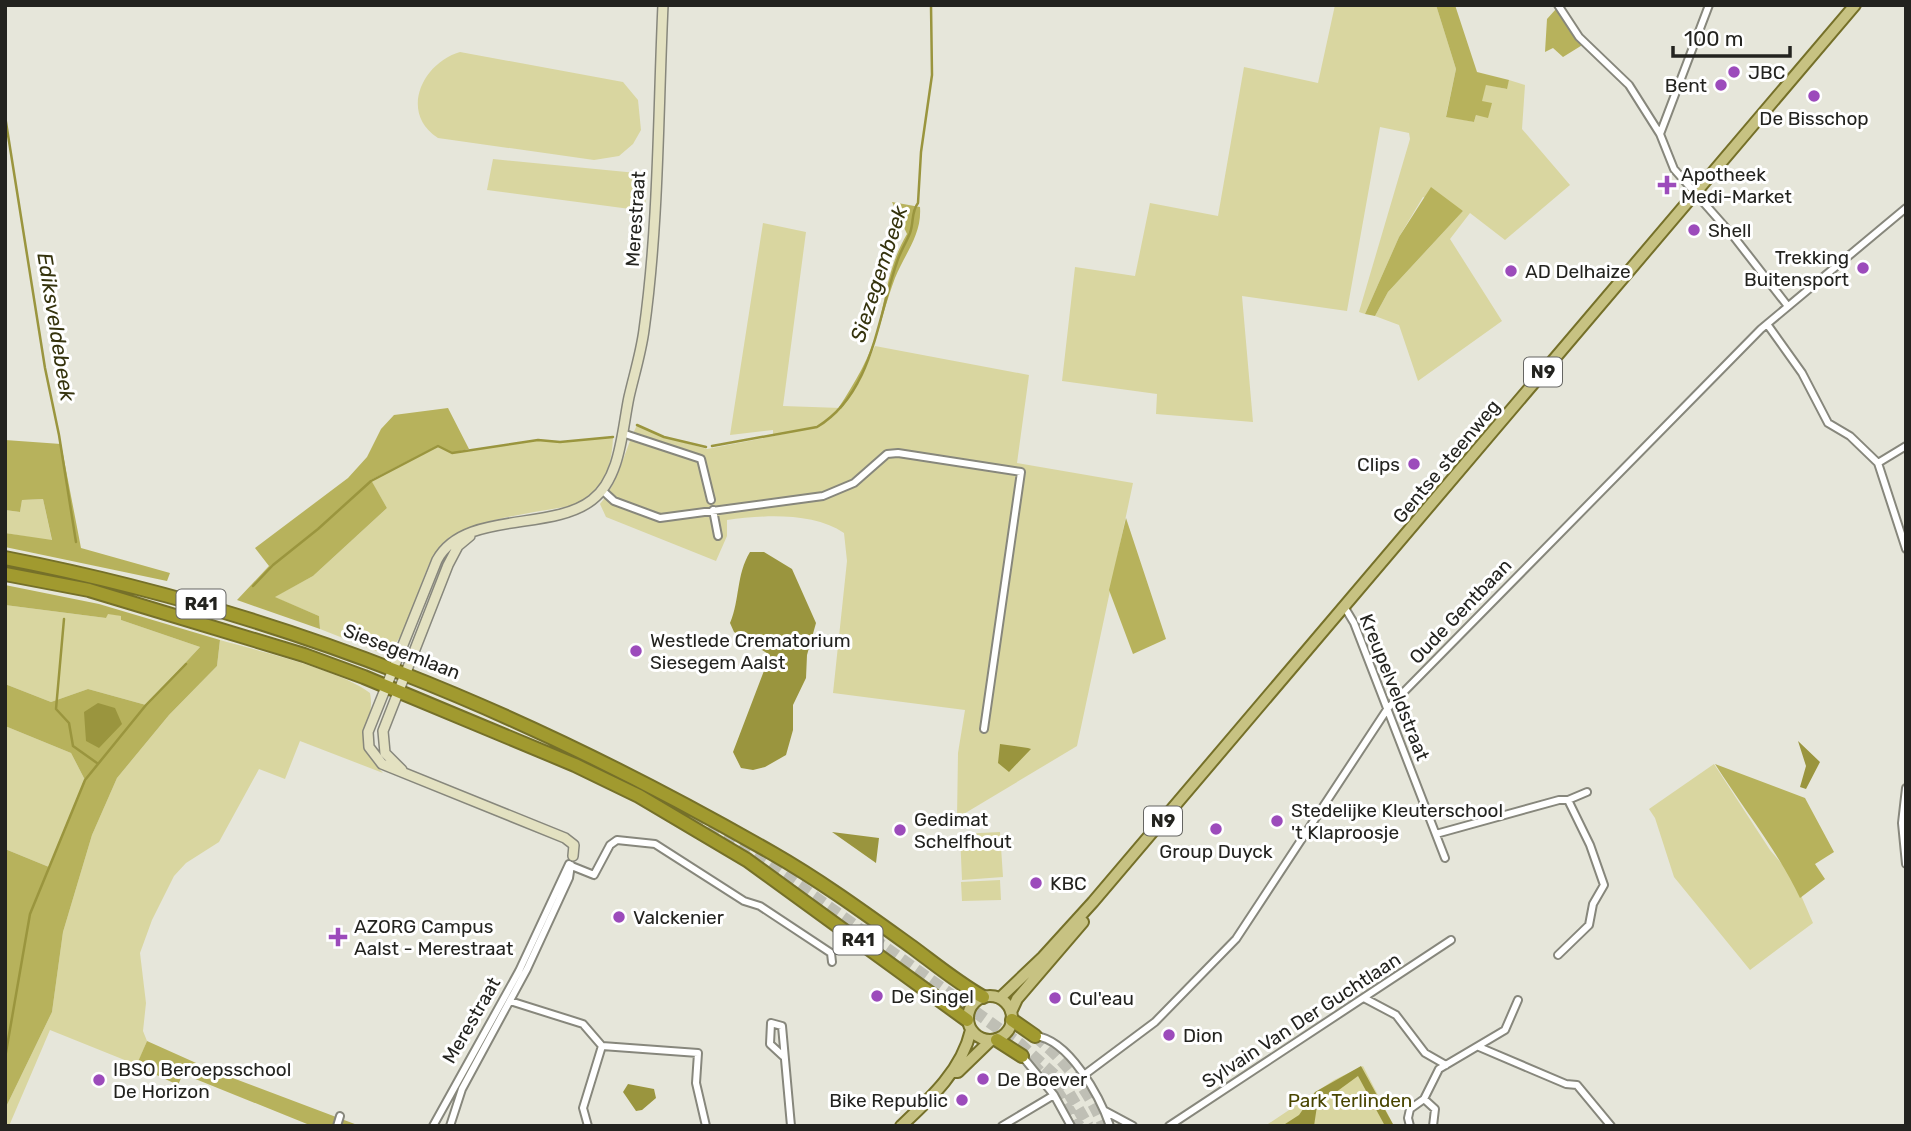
<svg xmlns="http://www.w3.org/2000/svg" width="1911" height="1131" viewBox="0 0 1911 1131" font-family="Rubik,sans-serif">
<style>
.green{fill:#d9d6a0}
.forest{fill:#b7b25c}
.water{fill:#9a953e}
.lines{fill:none;stroke-linecap:round;stroke-linejoin:round}
.stream{stroke:#9a953e;stroke-width:2.5}
.highway-tunnel{stroke:#bfbfb5;stroke-width:12;stroke-dasharray:12 6;stroke-linecap:butt}
.street-casing{stroke:#87877c;stroke-width:10}
.secondary-casing{stroke:#87877c;stroke-width:12}
.primary-casing{stroke:#757029;stroke-width:14}
.highway-casing{stroke:#757029;stroke-width:16}
.street{stroke:#fff;stroke-width:6}
.secondary{stroke:#e3e1c1;stroke-width:9}
.primary{stroke:#c7c282;stroke-width:10}
.highway{stroke:#a19a2f;stroke-width:12}
.poi-dot{fill:#9c4bbb;stroke:#fff;stroke-width:2.5}
.labels{text-anchor:middle;stroke-width:6;stroke-linejoin:round;paint-order:stroke}
.shield{fill:#fff;stroke:#656562;stroke-width:2}
.shield-label{font-size:18px;font-weight:bold;fill:#23231f}
.poi-label{font-size:19px;fill:#23231f;stroke:#fff;text-anchor:start}
.street-label{font-size:19px;fill:#23231f;stroke:#fff}
.park-label{font-size:19px;fill:#494500;stroke:#fff}
.water-label{font-size:21px;font-style:italic;fill:#35330d;stroke:#fff}
</style>
<rect width="100%" height="100%" fill="#e6e6da"/>
<path class="green" d="M 1335,5 L 1436,5 L 1456,69 L 1446,116 L 1474,122 L 1486,84 L 1506,89 L 1509,80 L 1525,85 L 1522,129 L 1570,185 L 1505,240 L 1470,213 L 1450,239 L 1502,321 L 1418,381 L 1399,325 L 1375,316 L 1388,292 L 1463,211 L 1423,197 L 1399,237 L 1365,314 L 1359,312 L 1410,139 L 1409,133 L 1380,127 L 1347,311 L 1242,296 L 1253,422 L 1156,414 L 1157,394 L 1062,381 L 1075,267 L 1135,276 L 1150,203 L 1218,216 L 1244,67 L 1318,83 Z
M 460,52 L 623,82 L 638,100 L 641,130 L 633,144 L 619,156 L 594,160 L 438,138 C 399,113 422,63 460,52 Z
M 493,159 L 647,174 L 645,211 L 487,190 Z
M 763,223 L 806,232 L 783,406 L 841,408 L 859,383 L 875,346 L 1029,375 L 1017,463 L 1133,483 L 1077,746 L 957,818 L 958,753 L 965,710 L 833,693 L 847,561 L 844,533 C 813,512 763,515 727,520 L 727,536 L 716,561 L 606,517 L 600,504 C 619,482 624,451 637,425 L 664,437 L 707,449 L 784,434 L 773,435 L 773,430 L 730,435 Z
M 613,437 C 612,468 603,490 574,505 C 541,512 468,519 444,542 C 429,556 423,582 415,600 C 408,618 403,640 387,652 L 376,651 L 320,629 L 319,616 L 274,597 L 313,576 L 387,508 L 371,481 L 437,446 L 452,453 L 538,440 L 560,442 Z
M 43,499 L 52,541 L 5,533 L 5,510 L 20,512 L 22,500 Z
M 5,605 L 106,618 L 107,613 L 122,616 L 121,620 L 200,647 L 146,705 L 88,689 L 51,702 L 5,684 Z
M 220,640 C 259,651 340,670 370,693 C 377,732 343,731 383,773 L 300,741 L 285,779 L 259,769 L 219,842 L 186,863 L 174,876 L 152,920 L 140,953 L 146,1003 L 143,1031 L 147,1041 L 137,1065 L 50,1030 L 9,1126 L 5,1126 L 5,1109 L 52,1012 L 63,932 L 92,835 L 117,778 L 169,715 L 217,666 Z
M 5,726 L 71,753 L 85,780 L 49,867 L 5,849 Z
M 1714,764 L 1770,850 L 1793,877 L 1813,923 L 1750,970 L 1674,877 L 1655,818 L 1649,809 Z
M 1000,832 L 1003,877 L 962,880 L 960,834 Z
M 1000,880 L 1001,900 L 962,901 L 961,882 Z
M 1363,1066 L 1394,1126 L 1265,1126 L 1334,1080 Z"/>
<path class="forest" d="M 1436,5 L 1455,5 L 1477,72 L 1509,80 L 1507,89 L 1486,85 L 1482,101 L 1492,103 L 1488,118 L 1476,115 L 1474,122 L 1446,117 L 1456,69 Z
M 1556,9 L 1584,44 L 1563,57 L 1553,48 L 1545,52 L 1547,19 Z
M 1431,187 L 1463,211 L 1388,292 L 1375,316 L 1365,314 L 1399,237 Z
M 892,202 L 920,207 C 922,235 905,253 895,278 C 878,323 873,370 841,409 L 839,407 C 855,383 870,357 878,328 C 886,295 889,264 907,234 Z
M 448,408 L 469,449 L 452,453 L 437,446 L 371,480 L 387,508 L 313,576 L 275,597 L 319,616 L 320,629 L 237,600 L 269,566 L 255,548 L 348,478 L 367,457 L 381,429 L 394,415 Z
M 5,440 L 61,444 L 81,548 L 170,573 L 167,581 L 5,547 L 5,533 L 52,540 L 43,499 L 22,500 L 20,512 L 5,510 Z
M 1126,518 L 1166,639 L 1133,654 L 1109,590 Z
M 5,585 L 99,604 L 220,640 L 217,666 L 169,715 L 117,778 L 92,835 L 63,932 L 52,1012 L 5,1109 L 5,849 L 49,867 L 85,780 L 71,753 L 5,726 L 5,684 L 51,702 L 88,689 L 146,705 L 200,647 L 121,620 L 121,616 L 108,614 L 106,618 L 5,605 Z
M 1715,764 L 1805,798 L 1834,852 L 1815,864 L 1825,879 L 1800,898 C 1779,853 1743,808 1715,764 Z
M 147,1041 L 214,1071 L 360,1126 L 312,1126 L 183,1074 L 178,1085 L 148,1071 L 145,1076 L 126,1068 L 129,1062 L 137,1064 Z"/>
<path class="water" d="M 750,552 L 764,552 L 792,569 L 816,623 L 807,655 L 806,678 L 793,705 L 793,730 L 786,755 L 765,767 L 753,770 L 741,768 L 733,752 L 770,655 L 734,632 L 730,623 C 740,599 736,575 750,552 Z
M 98,703 L 115,708 L 122,724 L 99,748 L 86,741 L 84,712 Z
M 1798,741 L 1820,762 L 1806,789 L 1800,787 L 1806,766 Z
M 1000,744 L 1028,748 L 1031,749 L 1009,772 L 998,763 Z
M 832,832 L 879,838 L 876,863 Z
M 1361,1066 L 1394,1126 L 1385,1126 L 1358,1076 L 1317,1106 L 1314,1126 L 1282,1126 L 1299,1115 L 1315,1092 Z
M 628,1084 L 654,1089 L 656,1098 L 642,1110 L 636,1111 L 623,1092 Z"/>
<g class="lines">
<path class="stream" d="M 5,116 L 45,368 L 59,435 L 76,542
M 637,425 L 664,437 L 706,447
M 712,446 L 817,427 C 873,393 877,319 897,262 C 900,252 906,243 910,233 C 914,222 911,212 918,203 L 921,152 L 932,75 L 931,5
M 253,586 L 273,565 L 318,529 L 371,481 L 438,446 L 452,453 L 538,440 L 560,442 L 613,437
M 64,619 L 56,709 L 69,723 L 73,746 L 97,763
M 5,1058 L 30,914 L 85,780 L 146,705 L 186,664"/>
<path class="highway-tunnel" d="M 645,793 L 759,857 L 1020,1044 L 1063,1083 L 1088,1126
M 1035,1036 C 1066,1061 1088,1089 1104,1126
M 1031,1063 L 1053,1085 L 1079,1126"/>
<g class="street-casing">
<path id="street" d="M 1558,5 L 1579,37 L 1629,85 L 1660,134 L 1674,169 L 1734,237 L 1787,305
M 1660,134 L 1709,5
M 1767,324 L 1802,373 L 1828,423 L 1850,436 L 1878,463 L 1906,549
M 622,433 L 701,459 L 711,500
M 1878,463 L 1906,446
M 602,490 L 614,501 L 660,518 L 823,496 L 854,483 L 887,454 L 898,453 L 1021,472 L 984,729
M 713,510 L 718,536
M 1345,608 L 1354,623 L 1445,858
M 1906,788 L 1902,823 L 1906,864
M 1436,834 L 1559,800 L 1568,800 L 1587,792
M 569,865 L 594,875 L 610,845 L 617,840 L 655,844 L 744,901 L 760,906 L 831,953 L 832,962
M 1558,955 L 1589,925 L 1593,904 L 1604,885 L 1590,845 L 1568,800
M 1364,998 L 1396,1015 L 1425,1053 L 1446,1065
M 510,1001 L 583,1024 L 602,1046 L 698,1053 L 696,1083 L 706,1126
M 1035,1036 C 1069,1039 1100,1097 1110,1126
M 1479,1047 L 1566,1084 L 1577,1085 L 1611,1126
M 783,1056 L 770,1044 L 771,1023 L 782,1026 L 791,1126
M 1022,1056 L 1054,1095 L 1071,1126
M 1084,1075 L 1155,1022 L 1236,939 L 1388,708 L 1761,329 L 1906,208
M 1424,1099 L 1435,1109 L 1433,1126
M 1105,1111 L 1133,1126
M 337,1126 L 340,1116
M 433,1126 L 519,971 L 569,864
M 450,1126 L 462,1089 L 527,969 L 569,878 L 571,865
M 588,1126 L 583,1108 L 602,1046
M 1002,1126 L 1054,1095
M 1169,1126 L 1451,940
M 1410,1126 L 1408,1118 L 1410,1109 L 1424,1099 L 1439,1069 L 1505,1030 L 1518,1000"/>
</g>
<g class="secondary-casing">
<path id="secondary" d="M 402,770 L 385,753 L 383,731 L 448,565 L 458,546 L 470,536
M 573,856 L 574,845 L 565,838 L 382,764 L 369,747 L 368,732 L 437,560 C 464,510 551,532 592,500 C 621,478 622,430 629,397 C 634,375 641,353 644,330 C 659,223 658,113 663,5"/>
</g>
<g class="primary-casing">
<path id="primary" d="M968 1018a22 22 0 1 1 44 0a22 22 0 1 1-44 0Z
M 1000,998 L 1043,957 L 1093,902 L 1855,5
M 1011,1012 L 1017,999 L 1083,922
M 953,1072 L 958,1072 L 990,1041
M 901,1126 C 930,1099 962,1070 971,1030"/>
</g>
<g class="highway-casing">
<path id="highway" d="M 5,558 C 287,613 524,711 772,853 C 821,881 866,914 912,947 C 935,964 958,983 983,997
M 5,574 L 89,590 L 304,655 L 364,677 L 575,765 L 639,796 L 747,860 L 967,1020
M 1012,1020 L 1035,1036
M 997,1040 L 1022,1056"/>
</g>
<use href="#street" class="street"/>
<use href="#secondary" class="secondary"/>
<use href="#primary" class="primary"/>
<use href="#highway" class="highway"/>
</g>
<g class="poi-dot">
<circle cx="1734" cy="72" r="7"/>
<circle cx="1721" cy="85" r="7"/>
<circle cx="1814" cy="96" r="7"/>
<path d="M1663.5 174.5h7v7h7v7h-7v7h-7v-7h-7v-7h7z"/>
<circle cx="1694" cy="230" r="7"/>
<circle cx="1863" cy="268" r="7"/>
<circle cx="1511" cy="271" r="7"/>
<circle cx="1414" cy="464" r="7"/>
<circle cx="636" cy="651" r="7"/>
<circle cx="1277" cy="821" r="7"/>
<circle cx="1216" cy="829" r="7"/>
<circle cx="900" cy="830" r="7"/>
<circle cx="1036" cy="883" r="7"/>
<circle cx="619" cy="917" r="7"/>
<path d="M334.5 926.5h7v7h7v7h-7v7h-7v-7h-7v-7h7z"/>
<circle cx="877" cy="996" r="7"/>
<circle cx="1055" cy="998" r="7"/>
<circle cx="1169" cy="1035" r="7"/>
<circle cx="983" cy="1079" r="7"/>
<circle cx="99" cy="1080" r="7"/>
<circle cx="962" cy="1100" r="7"/>
</g>
<g class="labels">
<g class="shield">
<rect x="1524" y="357.5" width="38" height="29" rx="5"/>
<rect x="176.5" y="589.5" width="49" height="29" rx="5"/>
<rect x="1144" y="806.5" width="38" height="29" rx="5"/>
<rect x="833.5" y="925.5" width="49" height="29" rx="5"/>
</g>
<g class="shield-label">
<text x="1543" y="378">N9</text>
<text x="201" y="610">R41</text>
<text x="1163" y="827">N9</text>
<text x="858" y="946">R41</text>
</g>
<g class="poi-label">
<text x="1748" y="79">JBC</text>
<text x="1707" y="92" text-anchor="end">Bent</text>
<text x="1814" y="125" text-anchor="middle">De Bisschop</text>
<text x="1681" y="181">Apotheek<tspan x="1681" dy="22">Medi-Market</tspan></text>
<text x="1708" y="237">Shell</text>
<text x="1849" y="264" text-anchor="end">Trekking<tspan x="1849" dy="22">Buitensport</tspan></text>
<text x="1525" y="278">AD Delhaize</text>
<text x="1400" y="471" text-anchor="end">Clips</text>
<text x="650" y="647">Westlede Crematorium<tspan x="650" dy="22">Siesegem Aalst</tspan></text>
<text x="1291" y="817">Stedelijke Kleuterschool<tspan x="1291" dy="22">'t Klaproosje</tspan></text>
<text x="914" y="826">Gedimat<tspan x="914" dy="22">Schelfhout</tspan></text>
<text x="1216" y="858" text-anchor="middle">Group Duyck</text>
<text x="1050" y="890">KBC</text>
<text x="633" y="924">Valckenier</text>
<text x="354" y="933">AZORG Campus<tspan x="354" dy="22">Aalst - Merestraat</tspan></text>
<text x="891" y="1003">De Singel</text>
<text x="1069" y="1005">Cul'eau</text>
<text x="1183" y="1042">Dion</text>
<text x="113" y="1076">IBSO Beroepsschool<tspan x="113" dy="22">De Horizon</tspan></text>
<text x="997" y="1086">De Boever</text>
<text x="948" y="1107" text-anchor="end">Bike Republic</text>
</g>
<g class="street-label">
<text transform="translate(635 219) rotate(-86)" y="7">Merestraat</text>
<text transform="translate(1446 461) rotate(-50)" y="7">Gentse steenweg</text>
<text transform="translate(1460 611) rotate(-46)" y="7">Oude Gentbaan</text>
<text transform="translate(402 651) rotate(21)" y="7">Siesegemlaan</text>
<text transform="translate(1395 687) rotate(68)" y="7">Kreupelveldstraat</text>
<text transform="translate(471 1020) rotate(-60)" y="7">Merestraat</text>
<text transform="translate(1301 1020) rotate(-33)" y="7">Sylvain Van Der Guchtlaan</text>
</g>
<g class="park-label">
<text x="1350" y="1107">Park Terlinden</text>
</g>
<g class="water-label">
<text transform="translate(879 274) rotate(-72)" y="7">Siezegembeek</text>
<text transform="translate(56 327) rotate(81)" y="7">Ediksveldebeek</text>
</g>
</g>
<rect width="1911" height="1131" fill="none" stroke="#23231f" stroke-width="14"/>
<path d="M1673 46v10h117v-10" fill="none" stroke="#23231f" stroke-width="3.5"/>
<text x="1684" y="46" font-size="21" fill="#23231f" stroke="#ffffff" stroke-width="5" paint-order="stroke">100 m</text>
</svg>
